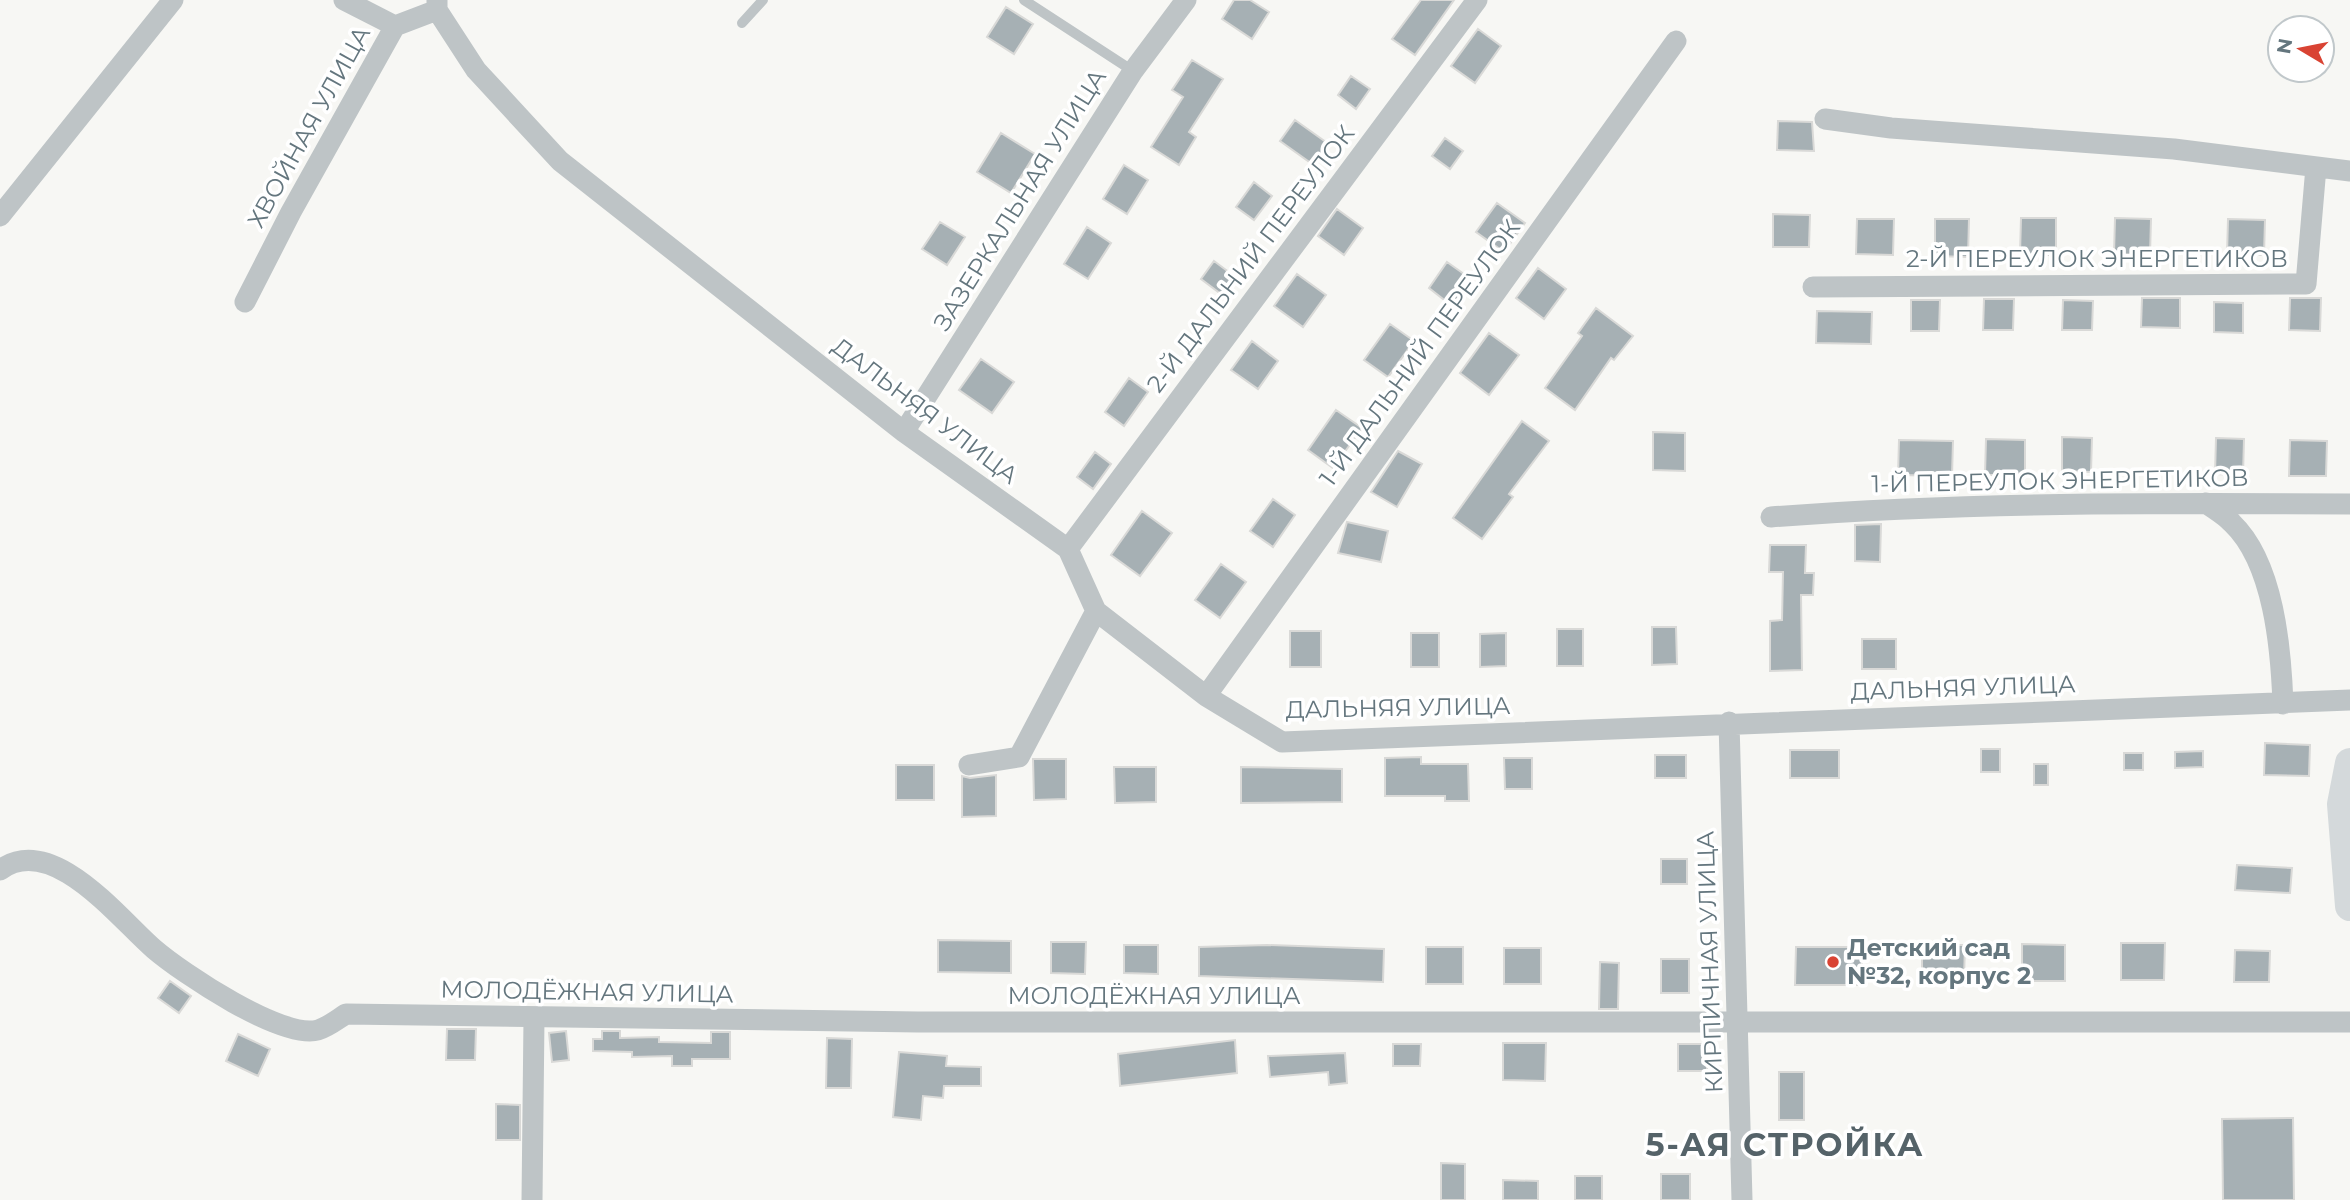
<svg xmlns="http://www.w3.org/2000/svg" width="2350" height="1200" viewBox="0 0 2350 1200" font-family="Montserrat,sans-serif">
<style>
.building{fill:#a6b0b4;stroke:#d9d9d7;stroke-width:2}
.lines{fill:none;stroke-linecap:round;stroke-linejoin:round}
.service{stroke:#bec4c6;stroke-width:10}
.minor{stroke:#bec4c6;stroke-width:21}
.secondary{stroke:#d4d9db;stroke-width:30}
.poi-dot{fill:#d94333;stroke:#fff;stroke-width:2.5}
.labels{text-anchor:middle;stroke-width:7;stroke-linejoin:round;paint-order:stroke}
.street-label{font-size:24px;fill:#64767e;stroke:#fff}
.poi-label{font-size:24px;font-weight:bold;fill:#64767e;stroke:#fff;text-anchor:start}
.district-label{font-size:32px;font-weight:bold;letter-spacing:2px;fill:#556369;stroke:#fff}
</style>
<rect width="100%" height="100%" fill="#f7f7f4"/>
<path class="building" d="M 1234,0 L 1250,0 L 1269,12 L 1252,39 L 1222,19 Z
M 1421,0 L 1454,0 L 1415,55 L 1392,39 Z
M 1006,7 L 1033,24 L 1014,54 L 987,37 Z
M 1478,29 L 1501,46 L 1475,83 L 1451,66 Z
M 1192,60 L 1223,79 L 1189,132 L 1196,137 L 1179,165 L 1151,147 L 1183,97 L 1172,90 Z
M 1351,76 L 1370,89 L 1356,109 L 1338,95 Z
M 1295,120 L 1330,145 L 1315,166 L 1280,141 Z
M 1778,121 L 1812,122 L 1814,151 L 1777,150 Z
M 1001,133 L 1035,154 L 1011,193 L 977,172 Z
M 1445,138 L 1463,151 L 1450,169 L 1432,156 Z
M 1124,165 L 1148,180 L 1127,214 L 1103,199 Z
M 1254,182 L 1272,196 L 1254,220 L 1236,207 Z
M 1497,203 L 1525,223 L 1504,252 L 1476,232 Z
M 1337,209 L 1363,228 L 1344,255 L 1318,236 Z
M 1773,214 L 1810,215 L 1809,247 L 1773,247 Z
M 2021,218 L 2056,218 L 2056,255 L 2020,255 Z
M 2115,218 L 2151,219 L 2150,255 L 2114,254 Z
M 1857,219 L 1894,219 L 1893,255 L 1856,254 Z
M 1935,219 L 1969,219 L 1968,257 L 1935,256 Z
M 2228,219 L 2265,220 L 2264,255 L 2227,255 Z
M 940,222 L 965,237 L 947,265 L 922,249 Z
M 1087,227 L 1111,243 L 1088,279 L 1064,264 Z
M 1214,261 L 1238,279 L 1225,297 L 1201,279 Z
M 1447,262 L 1471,279 L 1452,306 L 1429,288 Z
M 1538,268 L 1566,289 L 1544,319 L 1516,298 Z
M 1297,274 L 1326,295 L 1303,327 L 1274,306 Z
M 2142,298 L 2180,298 L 2180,328 L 2141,327 Z
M 2290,298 L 2321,298 L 2320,331 L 2289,330 Z
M 1984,299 L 2014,299 L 2013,330 L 1983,330 Z
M 1911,300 L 1940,300 L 1939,331 L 1911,331 Z
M 2063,300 L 2093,301 L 2092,330 L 2062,330 Z
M 2214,302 L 2243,303 L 2243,333 L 2214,332 Z
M 1596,308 L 1633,336 L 1614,360 L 1611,358 L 1575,410 L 1545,388 L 1582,336 L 1578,333 Z
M 1817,311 L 1872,312 L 1871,344 L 1816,343 Z
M 1390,324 L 1414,341 L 1388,377 L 1364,360 Z
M 1489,333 L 1519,355 L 1489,395 L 1460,373 Z
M 1252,341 L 1278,361 L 1258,389 L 1231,370 Z
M 981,359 L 1014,382 L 992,413 L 959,390 Z
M 1129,378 L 1148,392 L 1124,426 L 1105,412 Z
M 1336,410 L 1362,428 L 1333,468 L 1308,450 Z
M 1522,421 L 1549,441 L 1509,494 L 1513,497 L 1482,539 L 1453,518 Z
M 1653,432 L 1685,433 L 1685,471 L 1653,470 Z
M 2062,437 L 2092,438 L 2091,472 L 2062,471 Z
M 2216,438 L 2244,439 L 2243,475 L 2215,474 Z
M 1986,439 L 2025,440 L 2025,475 L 1985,475 Z
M 1899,440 L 1953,441 L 1952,476 L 1898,475 Z
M 2290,440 L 2327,441 L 2326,476 L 2289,476 Z
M 1398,451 L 1422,464 L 1397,507 L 1371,492 Z
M 1095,452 L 1111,464 L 1093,489 L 1077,477 Z
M 1273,499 L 1295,515 L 1273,547 L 1250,531 Z
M 1142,511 L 1172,533 L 1140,576 L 1111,555 Z
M 1347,522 L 1388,531 L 1381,562 L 1338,553 Z
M 1881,524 L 1880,562 L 1855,561 L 1855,525 Z
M 1770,545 L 1806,545 L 1805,573 L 1814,573 L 1813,595 L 1801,595 L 1802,670 L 1770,671 L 1770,621 L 1782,620 L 1783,572 L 1769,572 Z
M 1221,564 L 1246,582 L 1220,618 L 1195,600 Z
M 1652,627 L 1676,627 L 1677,664 L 1652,665 Z
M 1557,629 L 1583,629 L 1583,666 L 1557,666 Z
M 1290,631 L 1321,631 L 1321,667 L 1290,667 Z
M 1411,633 L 1439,633 L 1439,667 L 1411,667 Z
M 1506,633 L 1506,666 L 1480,667 L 1480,634 Z
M 1862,639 L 1896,639 L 1896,669 L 1862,669 Z
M 2265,743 L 2310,745 L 2309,776 L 2264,775 Z
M 1981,749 L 2000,749 L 2000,772 L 1981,772 Z
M 1790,750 L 1839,750 L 1839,778 L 1790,778 Z
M 2203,751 L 2203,767 L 2175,768 L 2175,752 Z
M 2124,753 L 2143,753 L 2143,770 L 2124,770 Z
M 1655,755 L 1686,755 L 1686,778 L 1655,778 Z
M 1421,757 L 1421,764 L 1468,764 L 1469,801 L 1445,801 L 1445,796 L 1385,796 L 1385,758 Z
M 1504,758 L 1532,758 L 1532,789 L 1505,789 Z
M 1033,759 L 1066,759 L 1066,799 L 1034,800 Z
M 2034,764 L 2048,764 L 2048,785 L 2034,785 Z
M 896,765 L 934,765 L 934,800 L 896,800 Z
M 1114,767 L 1156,767 L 1156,802 L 1115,803 Z
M 1241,767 L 1342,769 L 1342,802 L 1241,803 Z
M 996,775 L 996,816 L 962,817 L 962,776 L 970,778 Z
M 1661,859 L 1687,859 L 1687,884 L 1661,884 Z
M 2237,865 L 2292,868 L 2290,893 L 2235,890 Z
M 938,940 L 1011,941 L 1011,973 L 938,972 Z
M 1051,942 L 1086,942 L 1085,974 L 1051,973 Z
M 2121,943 L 2165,943 L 2164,980 L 2121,980 Z
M 2022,944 L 2065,945 L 2065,981 L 2022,981 Z
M 1124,945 L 1158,945 L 1158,974 L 1124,973 Z
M 1267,945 L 1384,949 L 1383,982 L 1199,976 L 1199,947 Z
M 1922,945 L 1965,945 L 1964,979 L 1922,979 Z
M 1426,947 L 1463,947 L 1463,984 L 1426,984 Z
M 1796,947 L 1862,947 L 1862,985 L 1795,985 Z
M 1504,948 L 1541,948 L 1541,984 L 1504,984 Z
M 2235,950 L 2270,951 L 2269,982 L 2234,982 Z
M 1661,959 L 1689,959 L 1689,993 L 1661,993 Z
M 1600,962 L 1619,963 L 1618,1009 L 1599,1009 Z
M 170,981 L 191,996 L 179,1013 L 158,998 Z
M 447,1029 L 476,1029 L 475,1060 L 446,1060 Z
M 566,1031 L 569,1060 L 552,1062 L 549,1033 Z
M 602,1031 L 620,1031 L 620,1038 L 659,1037 L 659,1042 L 711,1043 L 711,1032 L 730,1032 L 730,1059 L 692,1059 L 692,1066 L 672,1066 L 672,1056 L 632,1057 L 632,1052 L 593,1051 L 593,1039 L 602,1039 Z
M 238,1034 L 270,1049 L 258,1076 L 226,1061 Z
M 827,1038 L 852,1039 L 851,1088 L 826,1088 Z
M 1235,1040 L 1237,1073 L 1120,1086 L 1118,1054 Z
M 1503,1043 L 1546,1043 L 1545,1081 L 1503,1080 Z
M 1393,1044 L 1421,1044 L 1420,1066 L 1393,1066 Z
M 1678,1044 L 1707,1044 L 1707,1071 L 1678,1071 Z
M 899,1052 L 947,1056 L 946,1066 L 981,1067 L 981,1086 L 944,1086 L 943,1098 L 923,1096 L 921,1120 L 893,1117 Z
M 1345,1053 L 1347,1083 L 1329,1085 L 1328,1072 L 1270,1077 L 1268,1056 Z
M 1779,1072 L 1804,1072 L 1804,1120 L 1779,1120 Z
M 496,1104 L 520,1105 L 520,1140 L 496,1140 Z
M 2293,1118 L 2294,1200 L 2223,1200 L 2222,1119 Z
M 1441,1163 L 1465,1164 L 1465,1200 L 1441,1200 Z
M 1661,1174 L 1690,1174 L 1690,1200 L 1661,1200 Z
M 1575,1176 L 1602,1176 L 1602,1200 L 1575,1200 Z
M 1503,1180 L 1538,1181 L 1538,1200 L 1503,1200 Z"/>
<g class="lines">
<path class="service" d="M 1024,0 L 1133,71
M 742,23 L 763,0"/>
<path class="minor" d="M 344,0 L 395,26
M 437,10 L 476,70 L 560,161 L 904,432 L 1068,549 L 1096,611 L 1206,696 L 1282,742 L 2350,700
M 1825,119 L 1891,128 L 2174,149 L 2350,171
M 0,216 L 173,0
M 1813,287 L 2306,284 L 2316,167
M 245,302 L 291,212 L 395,26 L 437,10 L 437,0
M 904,432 L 1133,71 L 1186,0
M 2206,503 C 2214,509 2225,515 2232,523 C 2274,563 2281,649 2283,704
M 1771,517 C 1964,502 2157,503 2350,504
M 1068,549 L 1477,0
M 1206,696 L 1676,41
M 1729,722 L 1742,1200
M 969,765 L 1019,757 L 1096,611
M 0,870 C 52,831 120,920 154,949 C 182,973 282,1040 318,1030 C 328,1027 338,1019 346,1014 L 918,1022 L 2350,1022
M 532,1200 L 534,1018"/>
<path class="secondary" d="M 2350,763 L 2342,804 L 2350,906"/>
</g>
<circle class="poi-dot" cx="1833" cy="962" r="7"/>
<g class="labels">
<g class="street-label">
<text transform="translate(309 127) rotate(-61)" y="8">ХВОЙНАЯ УЛИЦА</text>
<text transform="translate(1020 200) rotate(-58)" y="8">ЗАЗЕРКАЛЬНАЯ УЛИЦА</text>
<text transform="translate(1251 259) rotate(-53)" y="8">2-Й ДАЛЬНИЙ ПЕРЕУЛОК</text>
<text x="2097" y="267">2-Й ПЕРЕУЛОК ЭНЕРГЕТИКОВ</text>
<text transform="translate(1420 353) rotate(-54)" y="8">1-Й ДАЛЬНИЙ ПЕРЕУЛОК</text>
<text transform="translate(925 411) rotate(37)" y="8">ДАЛЬНЯЯ УЛИЦА</text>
<text transform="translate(2060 481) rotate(-1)" y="8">1-Й ПЕРЕУЛОК ЭНЕРГЕТИКОВ</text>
<text transform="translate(1963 688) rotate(-2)" y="8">ДАЛЬНЯЯ УЛИЦА</text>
<text transform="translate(1398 708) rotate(-1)" y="8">ДАЛЬНЯЯ УЛИЦА</text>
<text transform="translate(1710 962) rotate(-92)" y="8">КИРПИЧНАЯ УЛИЦА</text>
<text transform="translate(587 992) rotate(1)" y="8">МОЛОДЁЖНАЯ УЛИЦА</text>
<text x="1154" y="1004">МОЛОДЁЖНАЯ УЛИЦА</text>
</g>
<g class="poi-label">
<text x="1847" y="956">Детский сад<tspan x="1847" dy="28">№32, корпус 2</tspan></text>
</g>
<g class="district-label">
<text x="1785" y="1156">5-АЯ СТРОЙКА</text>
</g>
</g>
<g transform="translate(2301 49) rotate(280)"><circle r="33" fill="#ffffff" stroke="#c1c8cb" stroke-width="2"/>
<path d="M0-5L12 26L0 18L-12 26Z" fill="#d94333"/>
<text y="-10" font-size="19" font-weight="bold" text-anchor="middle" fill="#64767e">N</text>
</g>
</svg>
